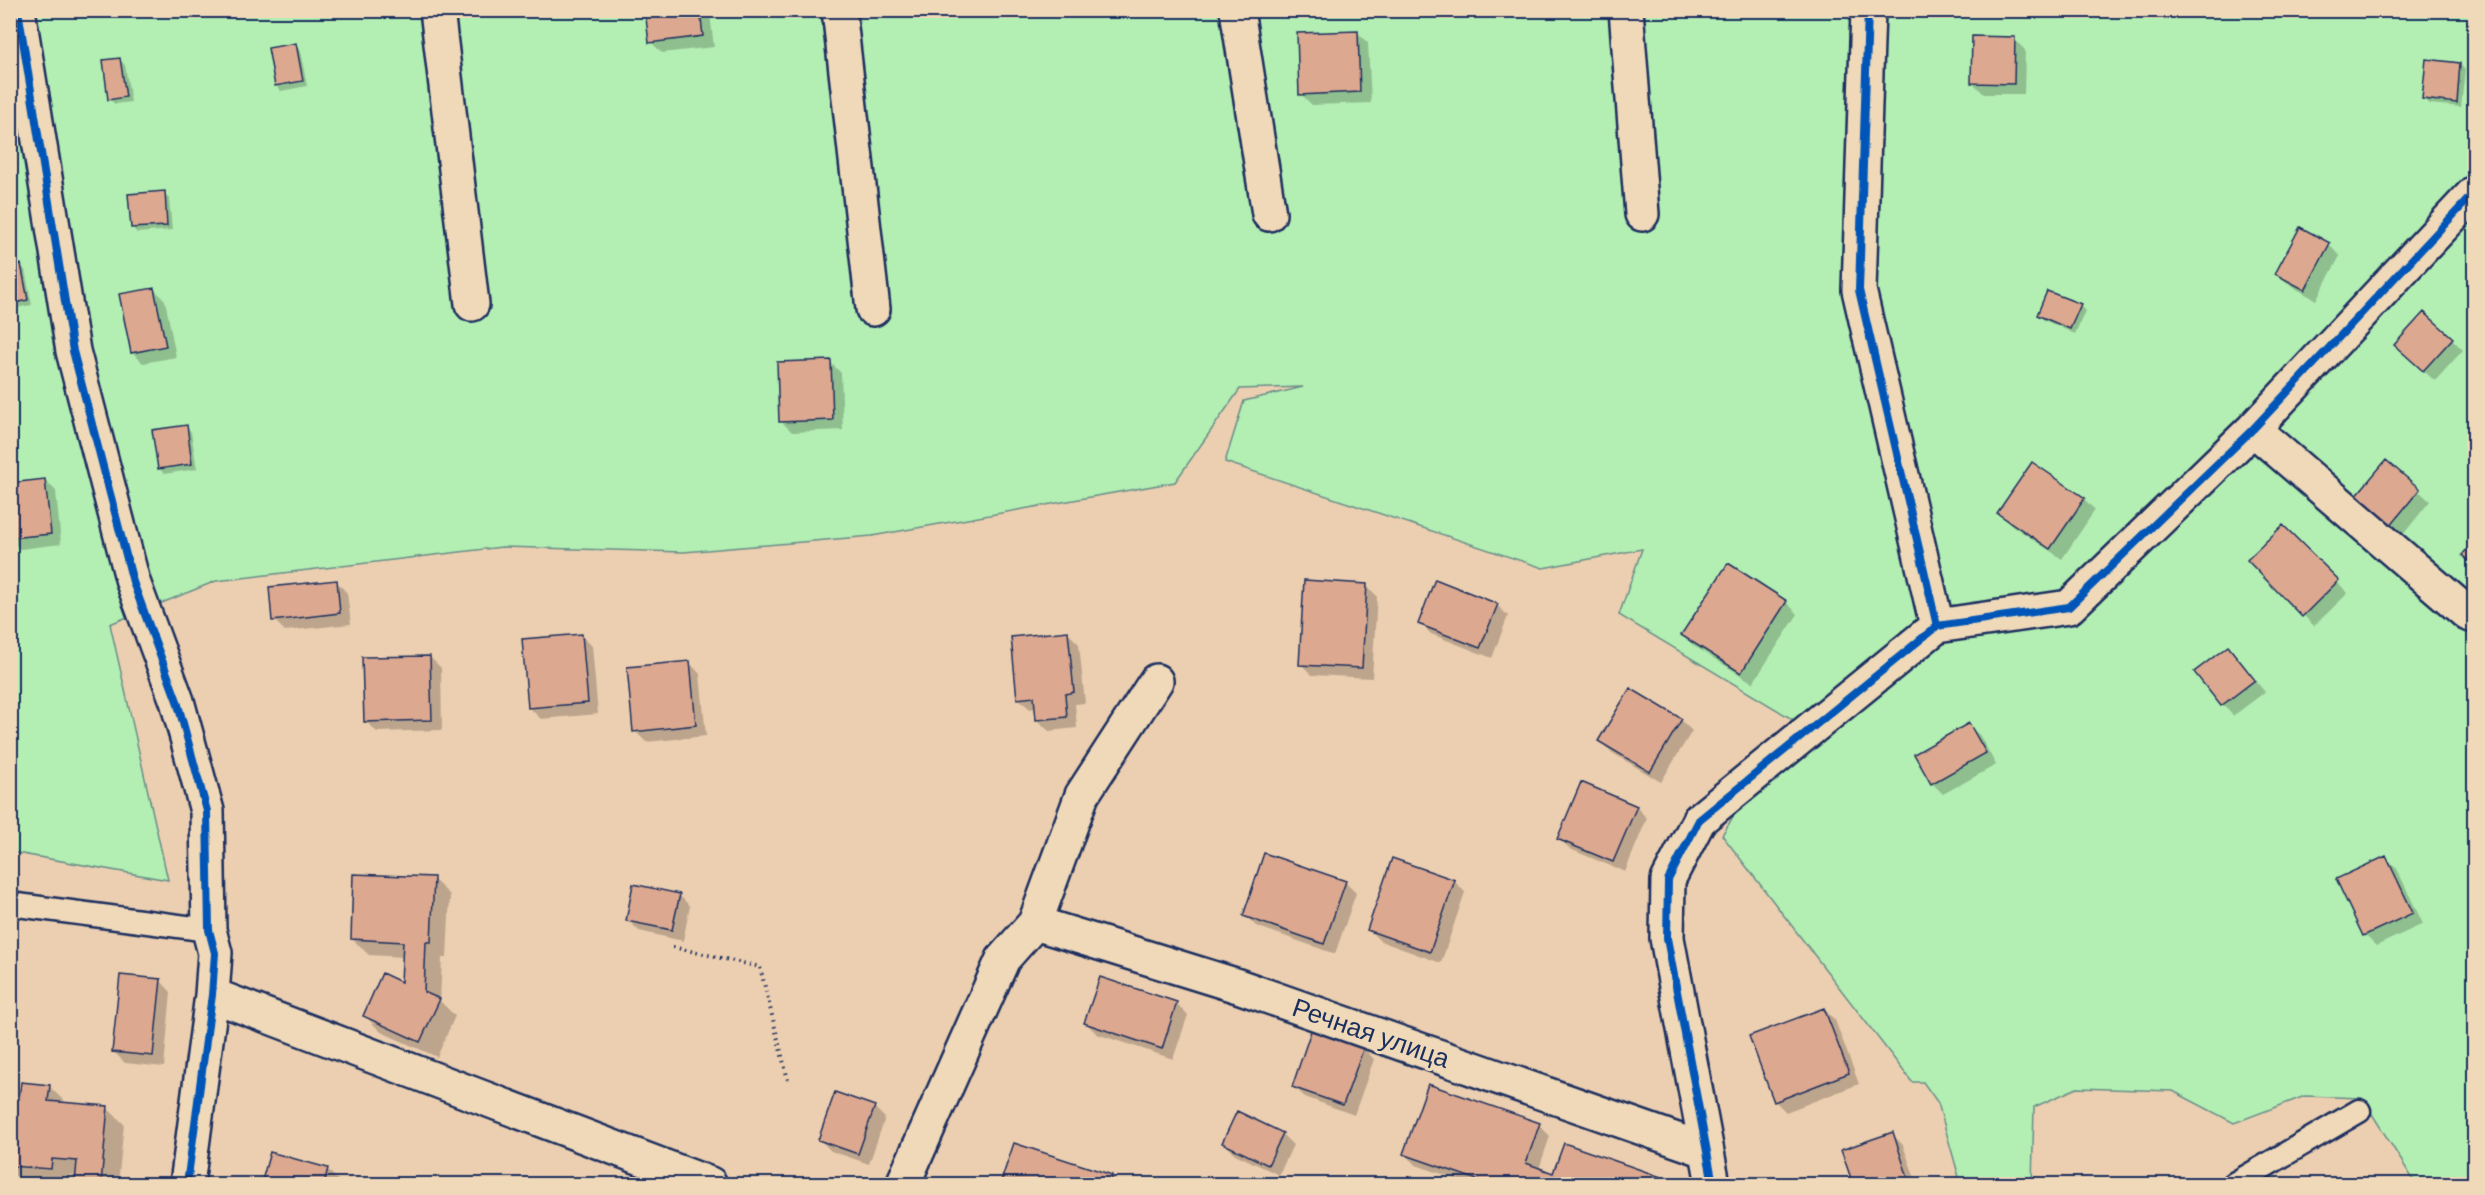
<svg xmlns="http://www.w3.org/2000/svg" width="2485" height="1195" viewBox="0 0 2485 1195" font-family="'Indie Flower',sans-serif">
<style>
.green{fill:#b3eeb3;stroke:#678e88;stroke-width:1.5}
.shadow{fill:#0003}
.building{fill:#dca890;stroke:#1b2f5e;stroke-width:1.5}
.lines{fill:none;stroke-linecap:round;stroke-linejoin:round}
.lane-casing{stroke:#1b2f5e;stroke-width:27}
.street-casing{stroke:#1b2f5e;stroke-width:38}
.path{stroke:#1b2f5e;stroke-width:4;stroke-dasharray:1.5 4.5;stroke-linecap:butt}
.lane{stroke:#f0d9b8;stroke-width:22}
.street{stroke:#f0d9b8;stroke-width:33}
.cycleway-casing{stroke:#f0d9b8;stroke-width:11}
.cycleway{stroke:#0057b8;stroke-width:8}
.labels{text-anchor:middle;stroke-width:6;stroke-linejoin:round;paint-order:stroke}
.street-label{font-size:26px;fill:#1b2f5e;stroke:#f0d9b8}
</style>
<rect width="100%" height="100%" fill="#eccfb0"/>
<filter id="ink" filterUnits="userSpaceOnUse"><feTurbulence type="fractalNoise" baseFrequency=".0167" numOctaves="2"/><feDisplacementMap in="SourceGraphic" scale="12" xChannelSelector="R" yChannelSelector="G"/><feConvolveMatrix kernelMatrix="1 2 1 2 8 2 1 2 1" color-interpolation-filters="sRGB"/></filter>
<g filter="url(#ink)">
<path class="green" d="M 10,11 L 2474,11 L 2474,1184 L 2416,1184 L 2362,1098 L 2305,1096 L 2234,1123 L 2173,1091 L 2077,1088 L 2034,1107 L 2032,1184 L 1961,1184 L 1938,1103 L 1923,1082 L 1912,1082 L 1722,835 L 1792,719 L 1619,615 L 1642,549 L 1543,568 L 1225,462 L 1244,401 L 1303,387 L 1240,389 L 1175,482 L 872,536 L 684,552 L 502,547 L 216,581 L 110,624 L 168,880 L 11,852 Z"/>
<path class="shadow" d="M 646,10 L 706,10 L 710,14 L 714,47 L 662,53 L 651,42 Z
M 1357,32 L 1368,43 L 1371,103 L 1312,105 L 1301,94 Z
M 2014,39 L 2025,50 L 2024,94 L 1984,94 L 1973,83 Z
M 295,45 L 300,50 L 307,86 L 281,91 L 276,86 Z
M 120,60 L 125,65 L 131,102 L 115,104 L 109,99 Z
M 2460,64 L 2465,70 L 2461,107 L 2429,104 L 2423,99 Z
M 164,193 L 169,198 L 172,230 L 137,233 L 132,227 Z
M 2301,229 L 2329,245 L 2340,256 L 2316,300 L 2288,284 L 2277,273 Z
M 20,265 L 25,270 L 32,305 L 10,309 L 10,267 Z
M 154,289 L 165,300 L 176,357 L 143,363 L 132,352 Z
M 2080,305 L 2085,311 L 2075,334 L 2044,320 L 2039,315 Z
M 2452,339 L 2463,350 L 2435,381 L 2407,356 Z
M 830,362 L 841,373 L 843,430 L 792,432 L 781,421 Z
M 186,426 L 191,432 L 197,469 L 164,474 L 159,468 Z
M 2386,462 L 2430,501 L 2402,536 L 2368,508 Z
M 45,480 L 56,491 L 61,544 L 20,549 L 10,540 L 10,484 Z
M 2084,499 L 2095,510 L 2062,559 L 2010,524 L 1999,513 Z
M 2283,527 L 2348,593 L 2314,626 L 2249,560 Z
M 1728,565 L 1787,603 L 1798,614 L 1753,683 L 1694,646 L 1683,635 Z
M 336,581 L 347,593 L 351,624 L 285,631 L 274,620 Z
M 1366,585 L 1377,596 L 1372,678 L 1312,675 L 1301,664 Z
M 1497,605 L 1508,616 L 1492,658 L 1431,634 L 1420,623 Z
M 1068,633 L 1079,644 L 1085,703 L 1075,704 L 1077,728 L 1049,731 L 1037,720 L 1036,708 L 1030,709 L 1018,698 Z
M 581,635 L 592,646 L 598,714 L 541,719 L 530,708 Z
M 2228,648 L 2265,692 L 2233,716 L 2196,672 Z
M 430,657 L 441,668 L 442,730 L 377,732 L 365,721 Z
M 689,662 L 700,674 L 706,736 L 646,742 L 635,731 Z
M 1681,720 L 1692,731 L 1661,782 L 1611,752 L 1600,741 Z
M 1969,725 L 1980,736 L 1996,765 L 1943,794 L 1932,783 Z
M 1636,807 L 1647,818 L 1625,872 L 1570,849 L 1559,838 Z
M 2386,857 L 2397,869 L 2423,924 L 2376,946 L 2365,935 Z
M 433,879 L 450,895 L 447,958 L 442,958 L 440,1001 L 455,1016 L 437,1057 L 381,1032 L 364,1015 L 403,984 L 404,957 L 369,955 L 352,939 Z
M 1454,881 L 1465,892 L 1441,963 L 1380,941 L 1369,930 Z
M 1345,882 L 1356,893 L 1335,954 L 1256,926 L 1245,915 Z
M 679,895 L 690,906 L 683,941 L 639,931 L 628,920 Z
M 1101,979 L 1177,1004 L 1188,1015 L 1173,1059 L 1097,1034 L 1086,1023 Z
M 160,980 L 171,992 L 164,1067 L 125,1063 L 114,1052 Z
M 1824,1009 L 1835,1020 L 1859,1084 L 1786,1112 L 1775,1101 Z
M 1363,1048 L 1374,1059 L 1354,1115 L 1305,1097 L 1293,1086 Z
M 49,1086 L 66,1103 L 107,1108 L 124,1124 L 118,1184 L 77,1184 L 78,1176 L 68,1175 L 67,1184 L 21,1181 L 10,1171 L 10,1100 L 21,1100 Z
M 874,1107 L 885,1118 L 869,1164 L 831,1151 L 820,1140 Z
M 1539,1125 L 1550,1136 L 1539,1169 L 1554,1175 L 1660,1178 L 1666,1184 L 1471,1184 L 1416,1165 L 1405,1154 Z
M 1282,1134 L 1293,1145 L 1279,1175 L 1235,1154 L 1224,1143 Z
M 1892,1134 L 1903,1145 L 1917,1184 L 1855,1184 L 1843,1151 Z
M 1015,1145 L 1111,1176 L 1119,1184 L 1002,1184 Z
M 271,1154 L 328,1170 L 339,1181 L 338,1184 L 263,1184 Z"/>
<path class="building" d="M 645,10 L 700,10 L 703,36 L 649,43 Z
M 1358,31 L 1360,92 L 1299,95 L 1297,33 Z
M 1972,36 L 2015,37 L 2014,84 L 1971,83 Z
M 296,43 L 303,81 L 275,86 L 268,48 Z
M 120,58 L 126,97 L 108,100 L 103,60 Z
M 2426,59 L 2460,63 L 2457,103 L 2422,99 Z
M 165,191 L 167,226 L 131,228 L 128,194 Z
M 2300,227 L 2330,243 L 2305,290 L 2275,274 Z
M 21,264 L 28,300 L 10,304 L 10,266 Z
M 154,288 L 166,346 L 131,353 L 119,294 Z
M 2047,291 L 2081,304 L 2070,329 L 2037,315 Z
M 2424,312 L 2453,338 L 2423,371 L 2394,345 Z
M 831,360 L 833,420 L 779,422 L 777,362 Z
M 187,425 L 192,464 L 158,469 L 152,430 Z
M 2386,460 L 2420,489 L 2390,526 L 2355,497 Z
M 2032,462 L 2085,498 L 2050,549 L 1997,513 Z
M 45,479 L 51,534 L 10,538 L 10,483 Z
M 2283,525 L 2339,580 L 2302,617 L 2247,560 Z
M 2474,541 L 2474,566 L 2462,555 Z
M 1728,563 L 1787,601 L 1741,673 L 1681,635 Z
M 1435,579 L 1498,604 L 1480,648 L 1418,624 Z
M 337,580 L 340,613 L 272,621 L 269,587 Z
M 1304,580 L 1367,584 L 1362,668 L 1299,665 Z
M 1068,631 L 1074,692 L 1065,694 L 1067,717 L 1036,720 L 1034,697 L 1017,699 L 1011,637 Z
M 582,634 L 588,703 L 528,708 L 522,639 Z
M 2228,646 L 2255,680 L 2221,706 L 2194,672 Z
M 430,656 L 432,720 L 364,722 L 362,657 Z
M 690,661 L 696,725 L 633,732 L 627,667 Z
M 1630,688 L 1682,719 L 1650,772 L 1598,741 Z
M 1969,723 L 1986,753 L 1931,784 L 1914,754 Z
M 1581,782 L 1637,806 L 1613,862 L 1557,839 Z
M 1264,853 L 1346,881 L 1324,944 L 1243,916 Z
M 2386,856 L 2413,913 L 2363,936 L 2336,879 Z
M 1392,858 L 1455,880 L 1430,952 L 1367,930 Z
M 353,874 L 434,877 L 431,942 L 426,942 L 424,992 L 440,999 L 420,1042 L 363,1016 L 382,973 L 401,982 L 403,942 L 351,939 Z
M 633,884 L 680,894 L 672,930 L 626,921 Z
M 120,975 L 161,979 L 153,1056 L 112,1052 Z
M 1100,977 L 1177,1002 L 1162,1049 L 1084,1023 Z
M 1824,1008 L 1849,1073 L 1774,1102 L 1749,1036 Z
M 1312,1028 L 1364,1047 L 1343,1105 L 1292,1087 Z
M 21,1082 L 50,1085 L 48,1101 L 108,1106 L 101,1184 L 75,1184 L 77,1161 L 52,1159 L 51,1169 L 10,1166 L 10,1098 L 19,1099 Z
M 1428,1084 L 1540,1123 L 1526,1163 L 1553,1173 L 1564,1143 L 1661,1177 L 1658,1184 L 1489,1184 L 1403,1154 Z
M 835,1092 L 875,1106 L 858,1154 L 818,1140 Z
M 1237,1111 L 1283,1133 L 1268,1165 L 1222,1143 Z
M 1893,1132 L 1910,1184 L 1853,1184 L 1841,1150 Z
M 1014,1143 L 1112,1175 L 1109,1184 L 1000,1184 Z
M 270,1152 L 328,1168 L 324,1184 L 261,1184 Z"/>
<g class="lines">
<g class="lane-casing">
<path id="lane" d="M 10,904 L 209,930
M 2234,1184 L 2359,1111"/>
</g>
<g class="street-casing">
<path id="street" d="M 18,10 L 73,351 L 133,582 L 177,701 L 207,811 L 209,930 L 215,953 L 212,995 L 187,1184
M 437,10 L 472,304
M 839,10 L 873,309
M 1237,10 L 1269,214
M 1626,10 L 1642,214
M 2253,429 L 2468,614 L 2474,616
M 1937,626 L 2069,607 L 2253,429 L 2474,193
M 1035,923 L 1238,986 L 1705,1150
M 212,995 L 710,1184
M 903,1184 L 1003,959 L 1035,923 L 1082,795 L 1156,681
M 1713,1184 L 1667,938 L 1668,880 L 1699,820 L 1937,626 L 1859,290 L 1868,10"/>
</g>
<path class="path" d="M 673,947 L 760,967 L 788,1080"/>
<use href="#lane" class="lane"/>
<use href="#street" class="street"/>
<g class="cycleway-casing">
<path id="cycleway" d="M 18,10 L 73,351 L 133,582 L 177,701 L 207,811 L 209,930 L 215,953 L 212,995 L 187,1184
M 1937,626 L 2069,607 L 2253,429 L 2474,193
M 1713,1184 L 1667,938 L 1668,880 L 1699,820 L 1937,626 L 1859,290 L 1868,10"/>
</g>
<use href="#cycleway" class="cycleway"/>
</g>
</g>
<g class="labels">
<g class="street-label">
<text transform="translate(1371 1033) rotate(19)" y="9">Речная улица</text>
</g>
</g>
<rect width="2485" height="1195" fill="none" stroke="#f0d9b8" stroke-width="36"/>
<rect x="18" y="18" width="2449" height="1159" fill="none" stroke="#1b2f5e" stroke-width="2" filter="url(#ink)"/>
</svg>
